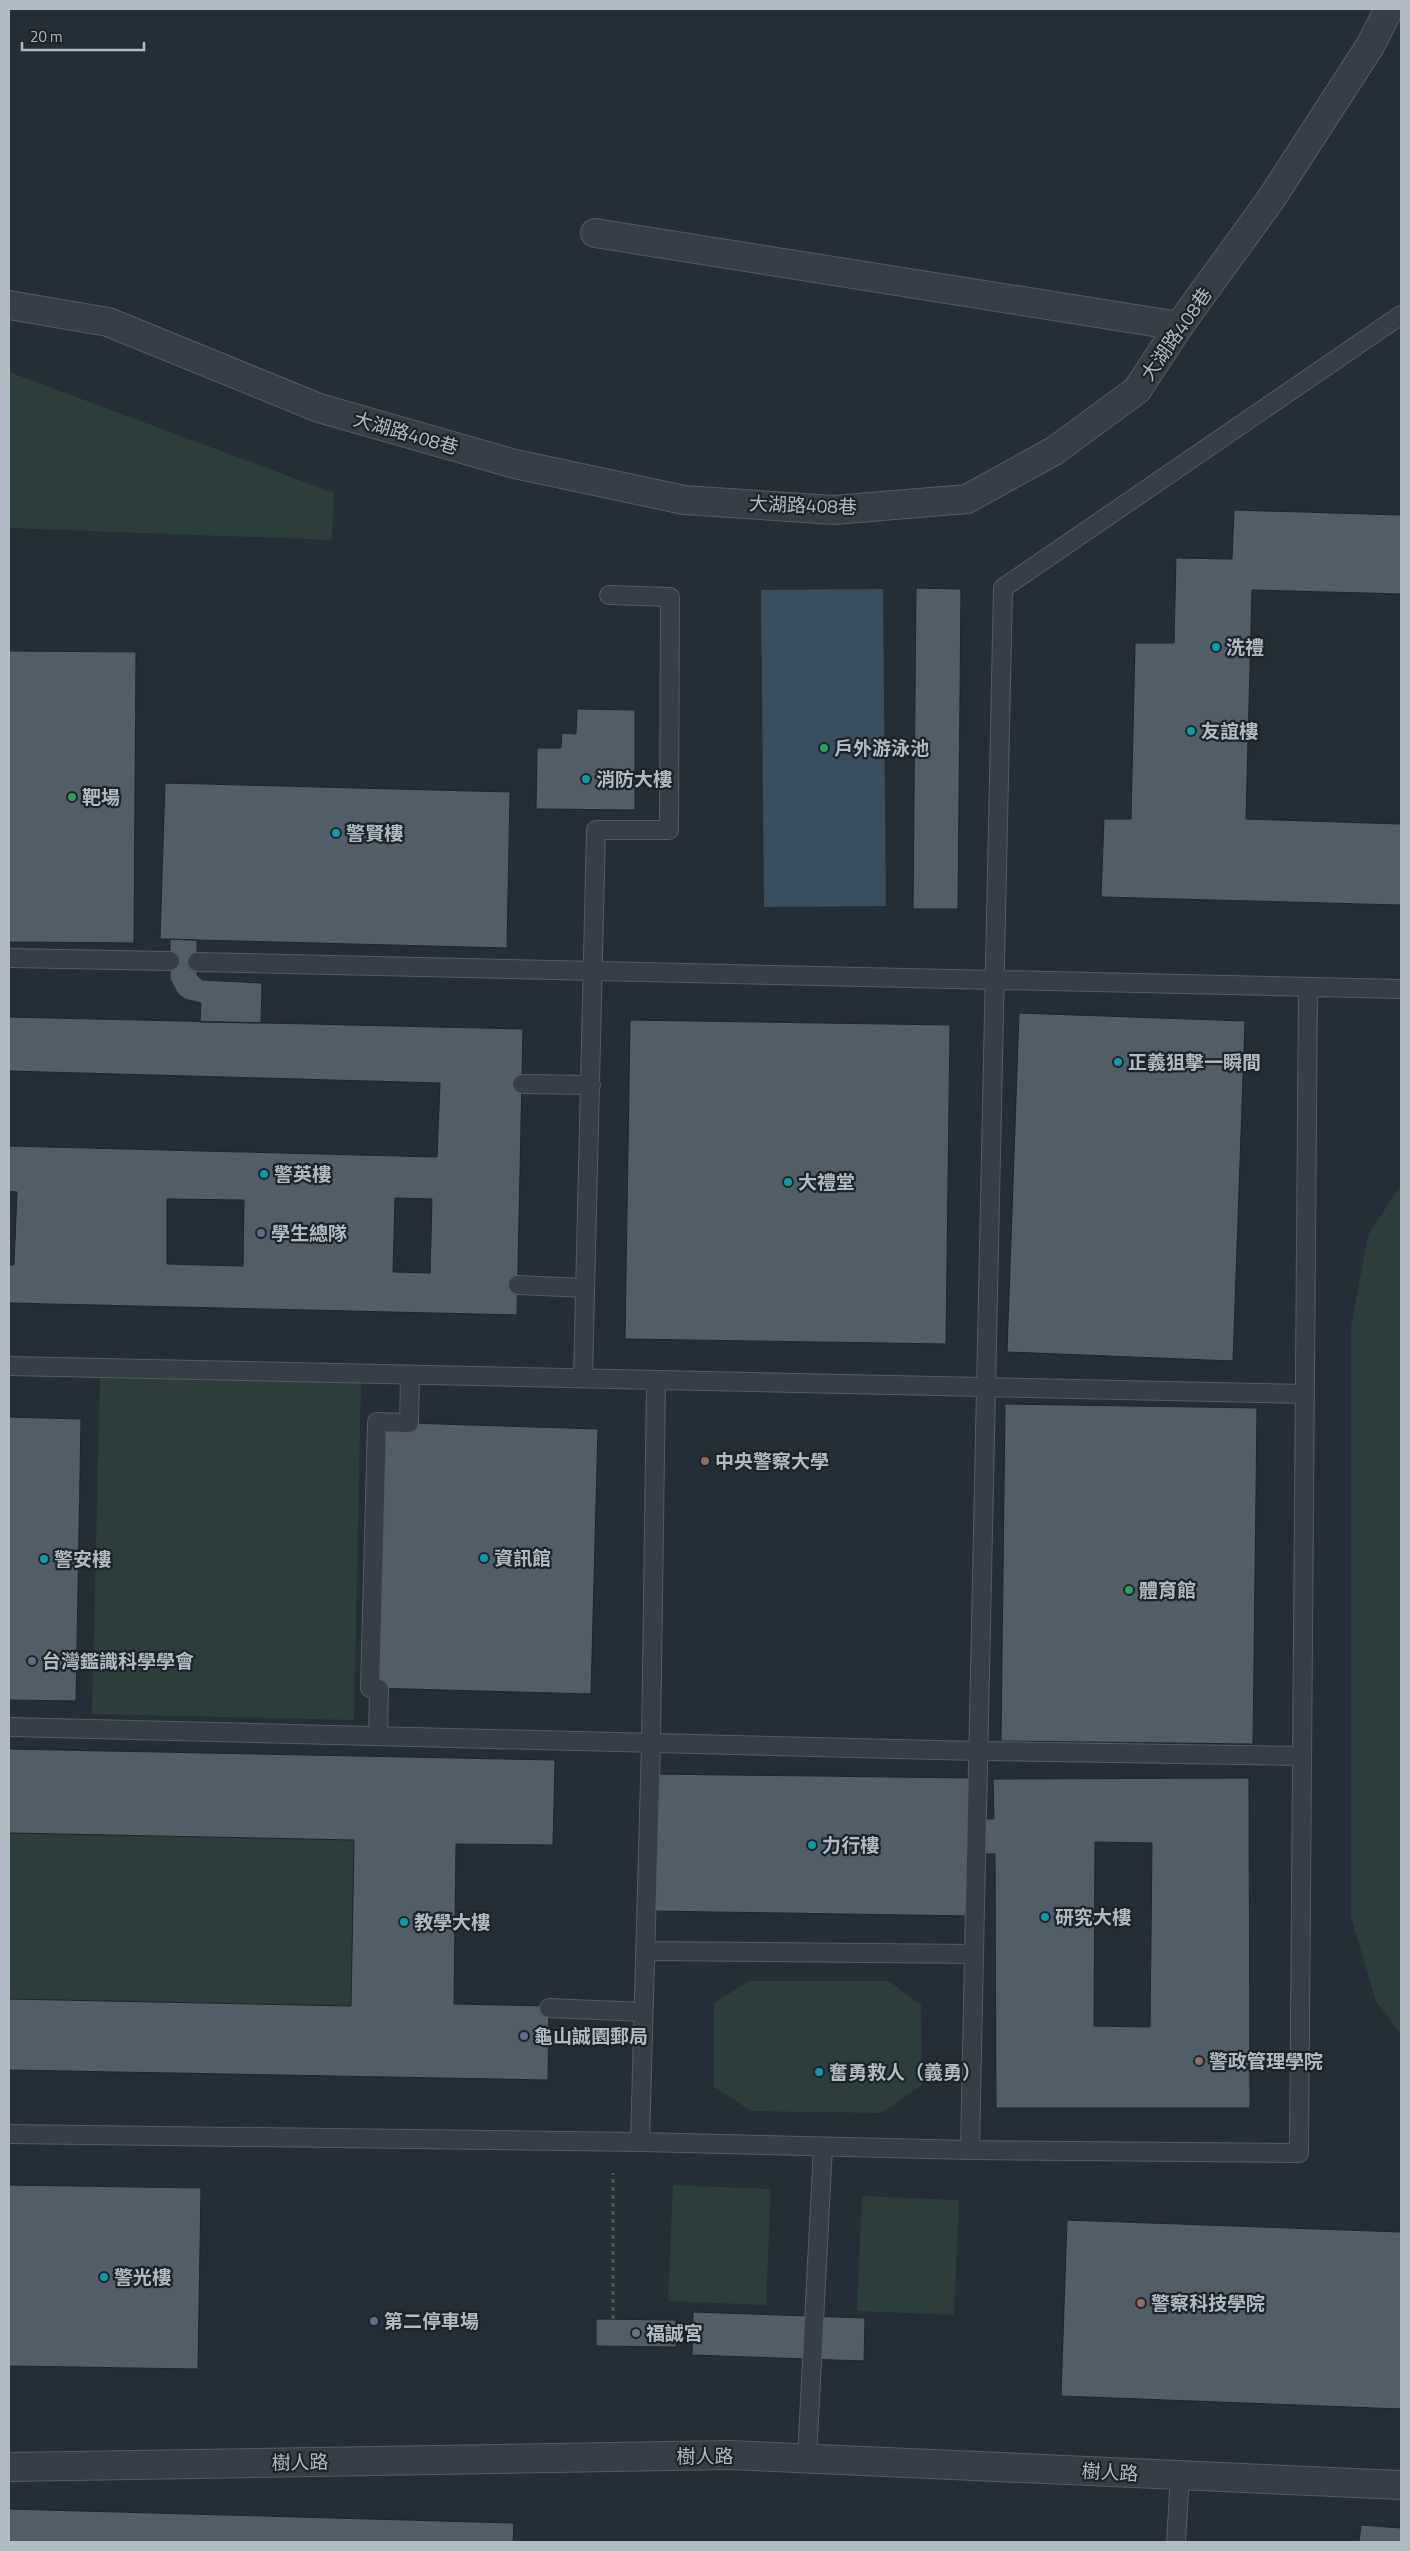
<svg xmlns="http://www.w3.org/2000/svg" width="1410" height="2551" viewBox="0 0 1410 2551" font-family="'Titillium Web','Noto Sans TC',sans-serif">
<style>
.green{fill:#2b3e3b}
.water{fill:#3a4e5d}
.building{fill:#515d67;stroke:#1e262e;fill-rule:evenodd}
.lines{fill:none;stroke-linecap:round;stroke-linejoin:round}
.service-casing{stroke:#545d65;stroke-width:20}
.minor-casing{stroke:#545d65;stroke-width:30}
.tertiary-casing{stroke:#545d65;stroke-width:30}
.path{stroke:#4a5b5b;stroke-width:3;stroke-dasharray:4 4;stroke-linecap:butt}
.service{stroke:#363f47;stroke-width:18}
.minor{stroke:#363f47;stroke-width:28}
.tertiary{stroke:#363f47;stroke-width:28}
.culture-dot{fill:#0f9aa8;stroke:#1c242b;stroke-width:2}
.leisure-dot{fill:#2e9e5b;stroke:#1c242b;stroke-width:2}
.service-dot{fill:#5c6f8a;stroke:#1c242b;stroke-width:2}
.education-dot{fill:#8d6e63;stroke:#1c242b;stroke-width:2}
.worship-dot{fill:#6b7280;stroke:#1c242b;stroke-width:2}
.labels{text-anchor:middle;stroke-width:4.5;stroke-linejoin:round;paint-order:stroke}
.street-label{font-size:19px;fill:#b1bbc3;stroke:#1c242b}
.poi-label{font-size:19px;font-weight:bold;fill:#b1bbc3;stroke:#1c242b;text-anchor:start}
</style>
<rect width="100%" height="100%" fill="#232e36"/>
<path class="green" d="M 9,372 L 334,493 L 332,540 L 9,528 Z
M 1401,1185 L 1401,2034 L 1376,2001 L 1351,1917 L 1351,1327 L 1368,1235 Z
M 100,1377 L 361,1382 L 354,1720 L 92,1714 Z
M 9,1833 L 354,1840 L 351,2006 L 9,1999 Z
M 749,1981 L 889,1981 L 921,2005 L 922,2085 L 881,2113 L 751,2111 L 714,2087 L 714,2003 Z
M 673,2185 L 771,2189 L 766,2305 L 668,2301 Z
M 862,2196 L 959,2200 L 954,2315 L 857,2311 Z"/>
<path class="water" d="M 883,589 L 886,906 L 764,907 L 761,590 Z"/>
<path class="building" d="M 1234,510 L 1401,515 L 1401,594 L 1252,590 L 1246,819 L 1401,824 L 1401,905 L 1101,897 L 1104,819 L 1131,819 L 1135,643 L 1174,643 L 1176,558 L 1232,559 Z
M 916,588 L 961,589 L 958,909 L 913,909 Z
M 9,651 L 136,652 L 134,943 L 9,942 Z
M 577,709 L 635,710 L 635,810 L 536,809 L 537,748 L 561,748 L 562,733 L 576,734 Z
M 165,783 L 510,792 L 507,948 L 160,939 Z
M 170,939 L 197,940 L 197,975 L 202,980 L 262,983 L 261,1023 L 200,1022 L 201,1003 L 185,999 L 178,994 L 170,979 Z
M 1019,1013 L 1245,1021 L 1233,1361 L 1007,1352 Z
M 9,1017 L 523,1029 L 517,1315 L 9,1303 L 9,1265 L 14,1265 L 17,1192 L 9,1191 L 9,1146 L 437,1157 L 440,1083 L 9,1071 ZM 395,1198 L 432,1199 L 430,1273 L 393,1272 ZM 167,1199 L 244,1200 L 243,1266 L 167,1264 Z
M 630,1020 L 950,1025 L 946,1344 L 625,1339 Z
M 1005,1404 L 1257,1408 L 1253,1744 L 1001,1741 Z
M 9,1417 L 81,1419 L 76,1701 L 9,1700 Z
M 377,1422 L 598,1429 L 591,1694 L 370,1688 Z
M 9,1749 L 555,1760 L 553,1845 L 456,1844 L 454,2004 L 549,2006 L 548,2080 L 9,2070 L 9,1999 L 351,2006 L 354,1840 L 9,1833 Z
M 654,1774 L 973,1778 L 971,1916 L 652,1911 Z
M 1249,1778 L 1250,2108 L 996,2108 L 995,1854 L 972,1854 L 972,1819 L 994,1819 L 993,1779 ZM 1095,1842 L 1152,1843 L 1150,2027 L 1094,2026 Z
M 9,2185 L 201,2188 L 198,2369 L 9,2366 Z
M 1067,2220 L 1401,2232 L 1401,2409 L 1061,2396 Z
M 693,2312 L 865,2318 L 864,2361 L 692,2355 Z
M 596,2319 L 676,2320 L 676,2347 L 596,2346 Z
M 9,2509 L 514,2523 L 513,2542 L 9,2542 Z
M 1361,2525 L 1401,2528 L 1401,2542 L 1359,2542 Z"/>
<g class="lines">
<g class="service-casing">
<path id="service" d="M 9,958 L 170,961
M 197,962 L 1401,989
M 522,1084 L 591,1085
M 518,1285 L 585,1288
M 9,1366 L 1305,1394
M 583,1378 L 596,830 L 669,830 L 670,597 L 609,595
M 9,1727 L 978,1751 L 1302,1756
M 378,1736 L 379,1689 L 370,1688 L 377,1422 L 409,1423 L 410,1375
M 974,1954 L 1003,588 L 1401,315
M 549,2008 L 643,2012
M 9,2134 L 640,2142 L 970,2150 L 974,1954 L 645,1951
M 640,2142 L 651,1743 L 656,1380
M 970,2150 L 1299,2153 L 1308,987
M 807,2458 L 823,2147
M 1176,2542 L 1180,2475"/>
</g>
<g class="minor-casing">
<path id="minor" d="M 595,233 L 1179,326"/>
</g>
<g class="tertiary-casing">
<path id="tertiary" d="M 9,305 L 108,322 L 319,408 L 515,464 L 684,500 L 834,510 L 967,499 L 1054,451 L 1137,390 L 1179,326 L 1271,199 L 1370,46 L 1389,9
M 9,2467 L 730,2455 L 1401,2485"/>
</g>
<path class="path" d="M 613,2319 L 613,2173"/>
<use href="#service" class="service"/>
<use href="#minor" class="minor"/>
<use href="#tertiary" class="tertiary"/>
</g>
<g class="culture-dot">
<circle cx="1216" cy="647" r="5"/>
<circle cx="1191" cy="731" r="5"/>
<circle cx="586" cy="779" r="5"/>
<circle cx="336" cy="833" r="5"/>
<circle cx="1118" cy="1062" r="5"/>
<circle cx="264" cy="1174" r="5"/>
<circle cx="788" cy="1182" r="5"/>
<circle cx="484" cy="1558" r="5"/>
<circle cx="44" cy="1559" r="5"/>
<circle cx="812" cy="1845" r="5"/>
<circle cx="1045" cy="1917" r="5"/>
<circle cx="404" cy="1922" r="5"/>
<circle cx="819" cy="2072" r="5"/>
<circle cx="104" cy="2277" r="5"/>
</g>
<g class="leisure-dot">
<circle cx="824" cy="748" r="5"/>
<circle cx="72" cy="797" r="5"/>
<circle cx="1129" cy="1590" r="5"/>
</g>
<g class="service-dot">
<circle cx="261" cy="1233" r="5"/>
<circle cx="32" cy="1661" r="5"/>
<circle cx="524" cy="2036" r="5"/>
<circle cx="374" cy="2321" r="5"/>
</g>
<g class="education-dot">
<circle cx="705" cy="1461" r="5"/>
<circle cx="1199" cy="2061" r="5"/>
<circle cx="1141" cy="2303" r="5"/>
</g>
<circle class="worship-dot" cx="636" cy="2333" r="5"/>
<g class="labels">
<g class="street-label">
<text transform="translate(1176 334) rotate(-55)" y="7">大湖路408巷</text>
<text transform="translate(406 433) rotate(16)" y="7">大湖路408巷</text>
<text transform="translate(803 505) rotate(2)" y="7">大湖路408巷</text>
<text x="705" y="2463">樹人路</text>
<text transform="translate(300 2462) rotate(-1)" y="7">樹人路</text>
<text transform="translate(1110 2472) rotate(3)" y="7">樹人路</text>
</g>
<g class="poi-label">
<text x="1226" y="654">洗禮</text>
<text x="1201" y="738">友誼樓</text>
<text x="834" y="755">戶外游泳池</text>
<text x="596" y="786">消防大樓</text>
<text x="82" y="804">靶場</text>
<text x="346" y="840">警賢樓</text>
<text x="1128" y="1069">正義狙擊一瞬間</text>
<text x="274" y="1181">警英樓</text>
<text x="798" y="1189">大禮堂</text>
<text x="271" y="1240">學生總隊</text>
<text x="715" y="1468">中央警察大學</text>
<text x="494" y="1565">資訊館</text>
<text x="54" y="1566">警安樓</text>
<text x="1139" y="1597">體育館</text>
<text x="42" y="1668">台灣鑑識科學學會</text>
<text x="822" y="1852">力行樓</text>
<text x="1055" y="1924">研究大樓</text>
<text x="414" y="1929">教學大樓</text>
<text x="534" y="2043">龜山誠園郵局</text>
<text x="1209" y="2068">警政管理學院</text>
<text x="829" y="2079">奮勇救人（義勇）</text>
<text x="114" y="2284">警光樓</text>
<text x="1151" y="2310">警察科技學院</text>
<text x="384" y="2328">第二停車場</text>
<text x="646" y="2340">福誠宮</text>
</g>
</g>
<rect width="1410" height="2551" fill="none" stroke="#b1bbc3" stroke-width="20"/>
<path d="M22 42v8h122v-8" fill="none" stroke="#b1bbc3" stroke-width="2.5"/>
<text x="30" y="42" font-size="15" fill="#b1bbc3" stroke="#1c242b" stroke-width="4" paint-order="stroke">20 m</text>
</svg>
